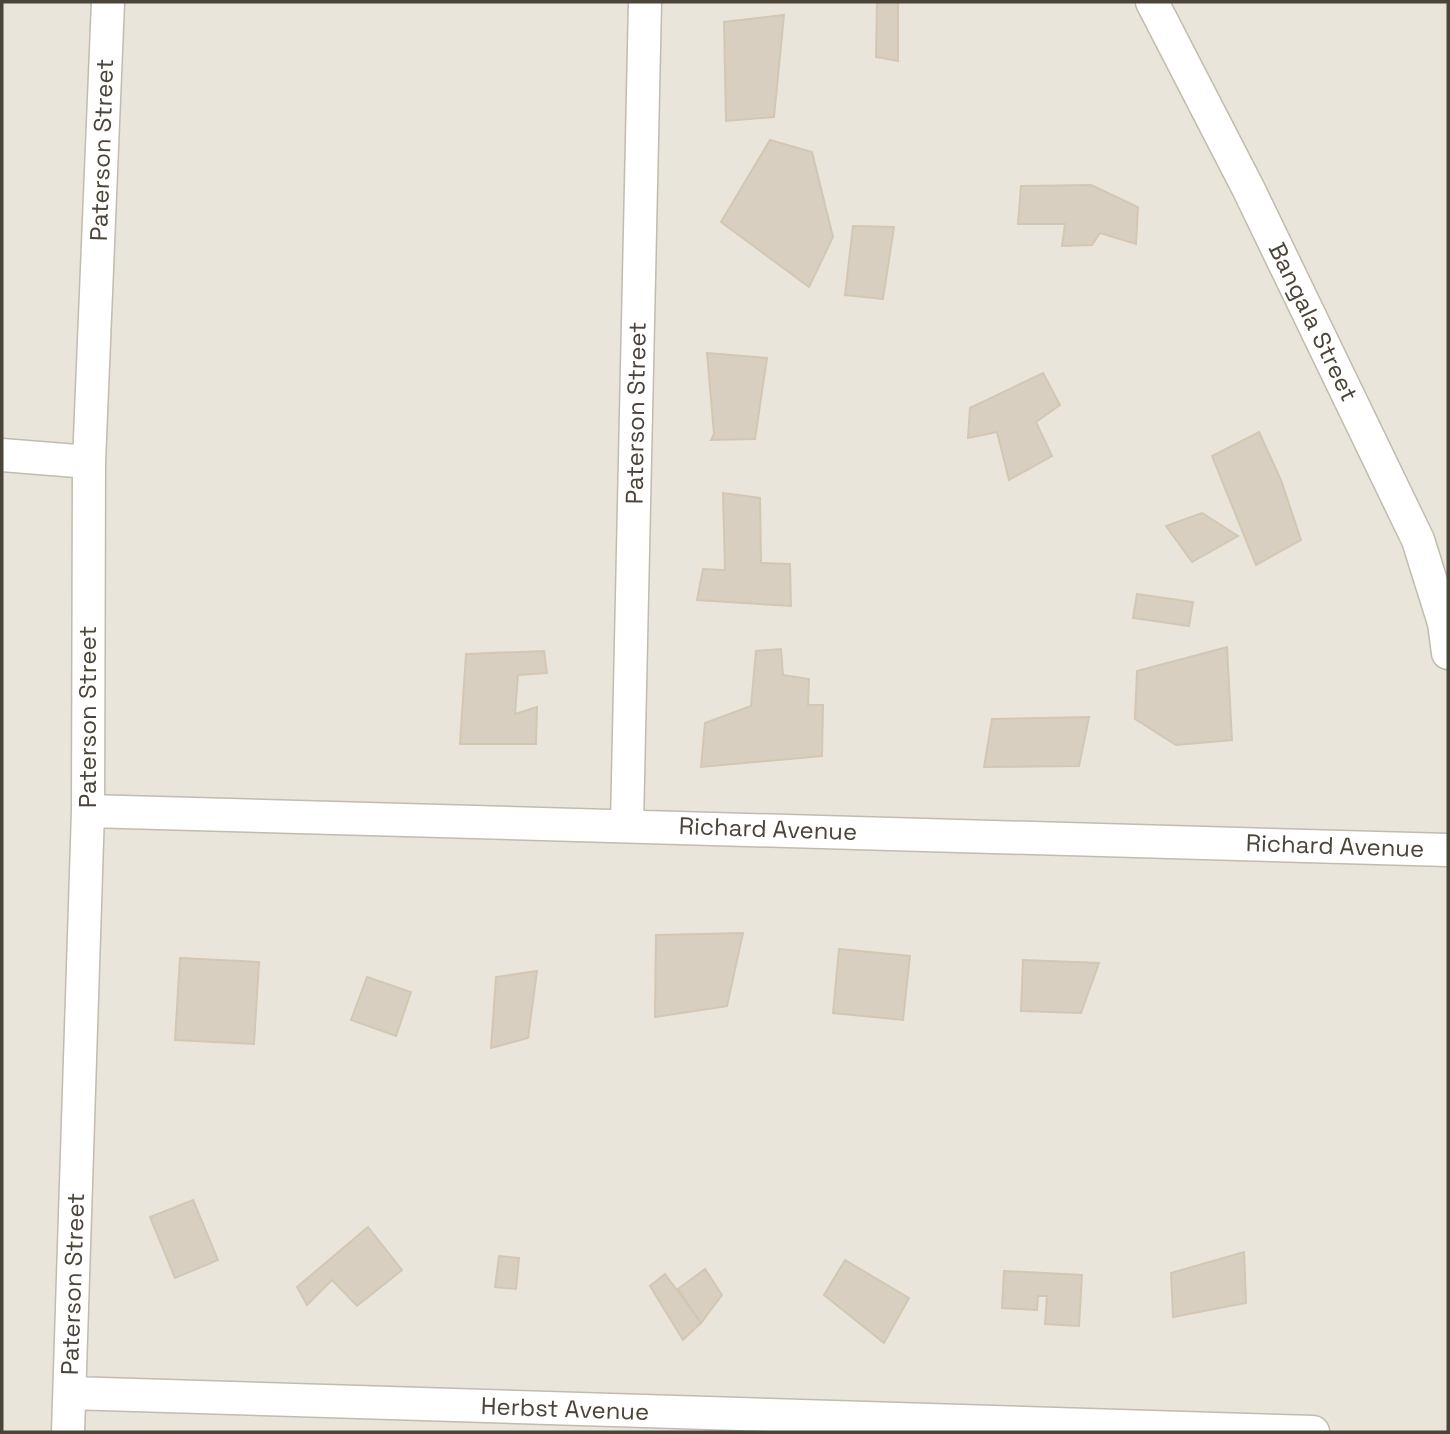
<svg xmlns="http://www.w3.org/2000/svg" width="1450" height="1434" viewBox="0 0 1450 1434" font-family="'Space Grotesk',sans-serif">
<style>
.residential{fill:#eae5da}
.building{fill:#d8cfc1;stroke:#d3c7b4;stroke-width:2}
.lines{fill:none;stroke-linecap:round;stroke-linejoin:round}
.street-casing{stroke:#c2bbae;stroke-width:35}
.street{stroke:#fff;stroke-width:32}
.labels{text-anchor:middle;stroke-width:6;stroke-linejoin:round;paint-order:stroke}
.street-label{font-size:24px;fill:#4b4439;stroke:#fff}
</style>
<rect width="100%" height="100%" fill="#f6f3ec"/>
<path class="residential" d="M 2,2 L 1448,2 L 1448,1432 L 2,1432 Z"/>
<path class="building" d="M 877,2 L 898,2 L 898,61 L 876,57 Z
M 784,15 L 774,117 L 726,121 L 724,22 Z
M 770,140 L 812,152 L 833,237 L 809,287 L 721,222 Z
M 1091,185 L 1138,207 L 1136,244 L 1100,233 L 1092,245 L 1062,246 L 1065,224 L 1018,224 L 1021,186 Z
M 853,226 L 894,227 L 883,299 L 845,295 Z
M 707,353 L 767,358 L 755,439 L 711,440 L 714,434 Z
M 1043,373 L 1060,405 L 1036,422 L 1052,456 L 1009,480 L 997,432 L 968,438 L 970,408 Z
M 1259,432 L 1281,480 L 1301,540 L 1256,565 L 1212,456 Z
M 723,493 L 760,498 L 761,563 L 790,564 L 791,606 L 697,600 L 703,569 L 725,570 Z
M 1202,513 L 1238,536 L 1192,562 L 1166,526 Z
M 1137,594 L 1193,602 L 1189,626 L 1133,618 Z
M 1227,647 L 1232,740 L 1176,745 L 1135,719 L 1137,671 Z
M 781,649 L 783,675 L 809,679 L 808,705 L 823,705 L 822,756 L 701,767 L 705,723 L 751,706 L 756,651 Z
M 544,651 L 547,673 L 518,675 L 515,714 L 537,707 L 536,744 L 460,744 L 466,654 Z
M 1089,717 L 1079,766 L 984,767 L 992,719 Z
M 743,933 L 727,1006 L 655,1017 L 656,935 Z
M 839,949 L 910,956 L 903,1020 L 833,1013 Z
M 180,958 L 259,962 L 254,1044 L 175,1040 Z
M 1023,960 L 1099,963 L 1081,1013 L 1021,1011 Z
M 537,971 L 528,1038 L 491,1048 L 496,977 Z
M 367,977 L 411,992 L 396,1036 L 351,1020 Z
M 193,1200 L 218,1260 L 175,1278 L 150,1217 Z
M 368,1227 L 402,1270 L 357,1306 L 332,1280 L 307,1305 L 297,1287 Z
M 1244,1252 L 1246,1303 L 1173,1317 L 1171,1273 Z
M 499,1256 L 519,1258 L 516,1289 L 495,1287 Z
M 845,1260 L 909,1298 L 884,1343 L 824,1295 Z
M 705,1269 L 722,1295 L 701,1323 L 678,1289 Z
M 1004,1271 L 1082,1275 L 1079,1326 L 1045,1324 L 1047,1296 L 1038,1296 L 1037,1310 L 1002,1308 Z
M 665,1274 L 701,1323 L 683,1340 L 650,1286 Z"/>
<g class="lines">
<g class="street-casing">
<path id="street" d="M 1152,2 L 1248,188 L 1418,540 L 1444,623 L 1448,653
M 2,455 L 89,462
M 88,811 L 1448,850
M 627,825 L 645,2
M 70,1393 L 1313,1432
M 68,1432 L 88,811 L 89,462 L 108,2"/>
</g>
<use href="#street" class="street"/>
</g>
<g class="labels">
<g class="street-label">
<text transform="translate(102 150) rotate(-88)" y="8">Paterson Street</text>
<text transform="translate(1313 322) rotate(64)" y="8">Bangala Street</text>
<text transform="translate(636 413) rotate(-89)" y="8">Paterson Street</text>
<text transform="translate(88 717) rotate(-90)" y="8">Paterson Street</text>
<text transform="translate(768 829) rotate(2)" y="8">Richard Avenue</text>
<text transform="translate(1335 846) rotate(2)" y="8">Richard Avenue</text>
<text transform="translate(73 1284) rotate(-88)" y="8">Paterson Street</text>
<text transform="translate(565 1409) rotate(2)" y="8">Herbst Avenue</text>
</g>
</g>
<rect width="1450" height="1434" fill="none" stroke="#4b4439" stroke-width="7"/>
</svg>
